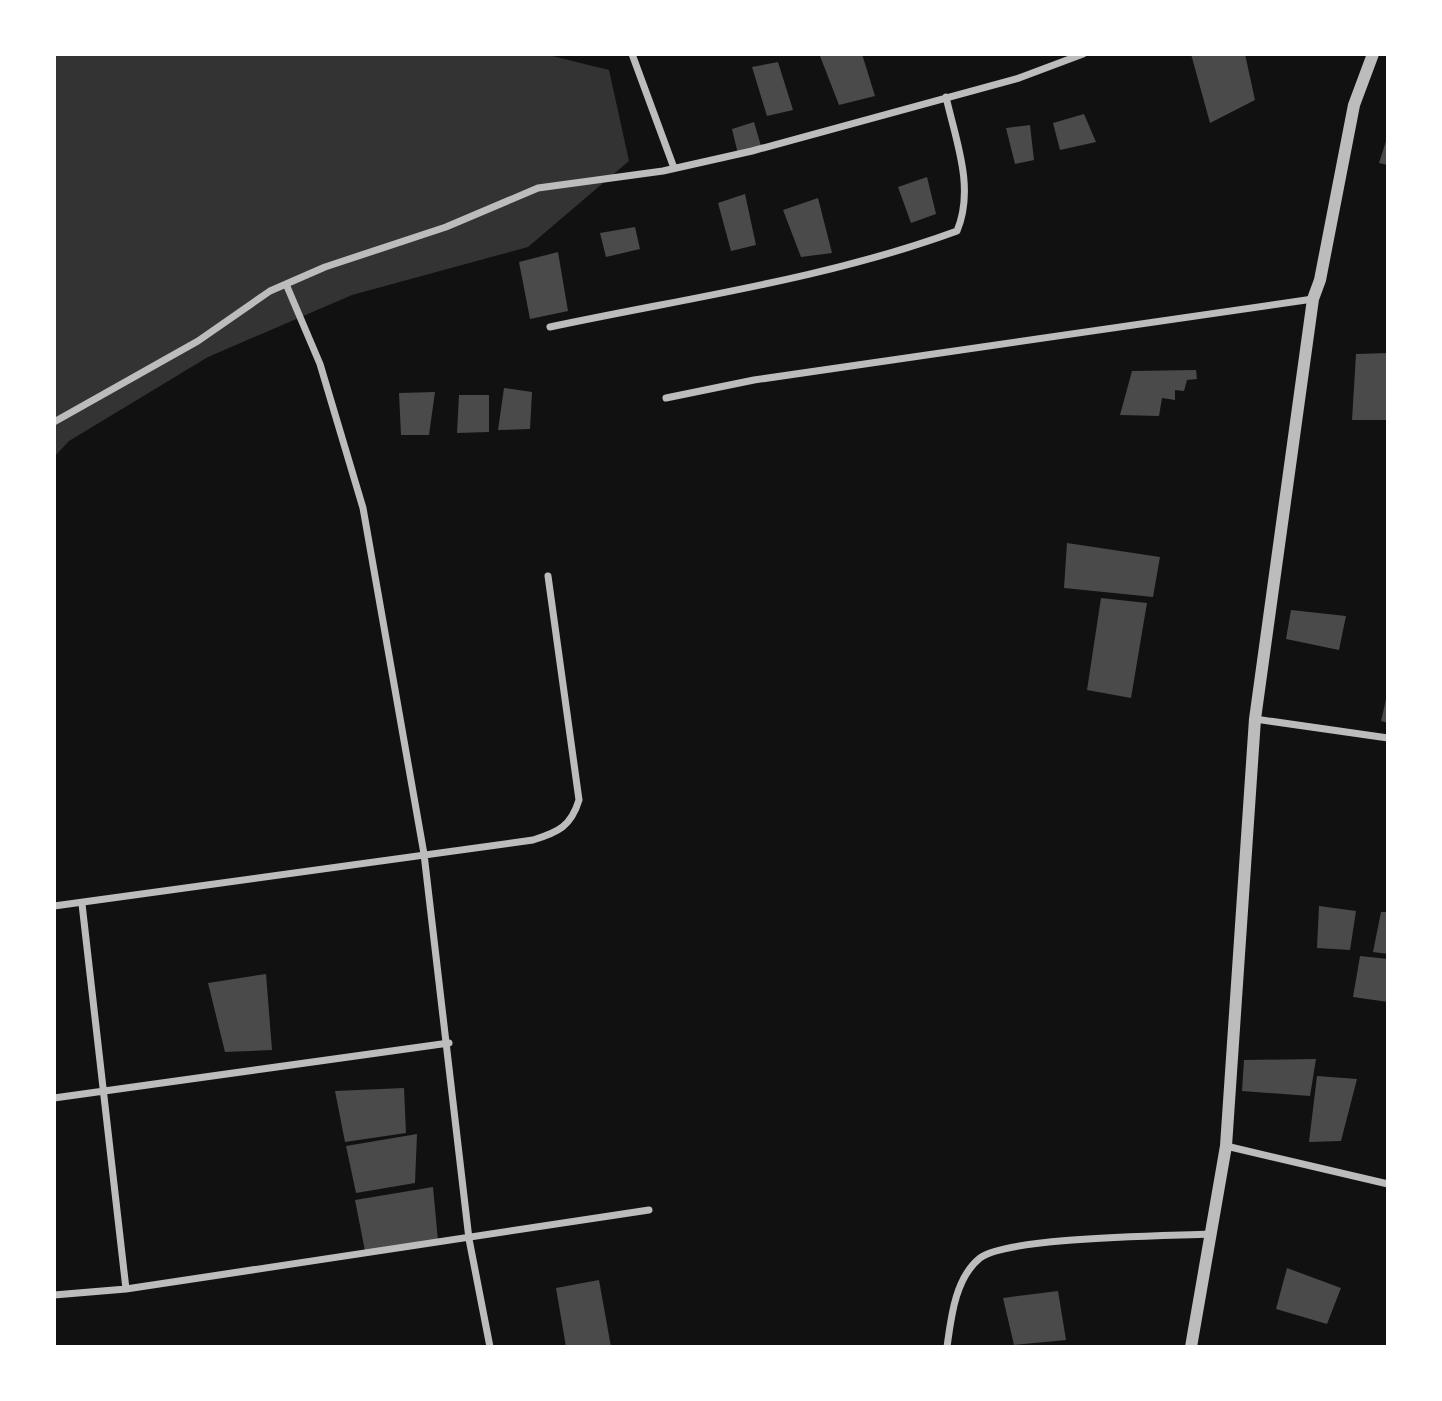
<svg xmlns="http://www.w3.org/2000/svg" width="1442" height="1401" viewBox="0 0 1442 1401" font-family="'Golos Text',sans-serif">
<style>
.water{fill:#333}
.building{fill:#4a4a4a}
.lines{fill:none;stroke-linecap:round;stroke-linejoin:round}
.minor{stroke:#bcbcbc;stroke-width:7}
.tertiary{stroke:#bcbcbc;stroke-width:12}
</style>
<rect width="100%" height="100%" fill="#111"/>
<path class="water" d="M 54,54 L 544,54 L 609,70 L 629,161 L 528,247 L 352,295 L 208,357 L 69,441 L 54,457 Z"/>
<path class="building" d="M 825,54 L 862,54 L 875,96 L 839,105 L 820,56 Z
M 1191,54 L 1245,54 L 1255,100 L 1210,123 Z
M 778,62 L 793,110 L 767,116 L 752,67 Z
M 1084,114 L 1096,142 L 1060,150 L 1053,123 Z
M 754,122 L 761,146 L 738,154 L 732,129 Z
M 1030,125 L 1034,160 L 1015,164 L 1006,128 Z
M 1387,138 L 1388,138 L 1388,165 L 1379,163 Z
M 927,177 L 936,214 L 911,223 L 898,187 Z
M 745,194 L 756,245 L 731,251 L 718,203 Z
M 818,198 L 832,253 L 801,257 L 783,210 Z
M 635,227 L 640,249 L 606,257 L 600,233 Z
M 558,252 L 568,311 L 530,319 L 519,262 Z
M 1388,353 L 1388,420 L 1352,420 L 1356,354 Z
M 1196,370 L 1197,379 L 1187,380 L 1184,391 L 1175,390 L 1175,400 L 1162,398 L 1159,416 L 1120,415 L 1132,371 Z
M 504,388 L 532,392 L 530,429 L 498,430 Z
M 435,392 L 429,435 L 401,435 L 399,393 Z
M 459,395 L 489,395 L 489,432 L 457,433 Z
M 1067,543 L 1160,557 L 1153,597 L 1064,588 Z
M 1101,598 L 1147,603 L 1131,698 L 1087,690 Z
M 1291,610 L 1346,616 L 1339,650 L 1286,639 Z
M 1387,695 L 1388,695 L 1388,723 L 1381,721 Z
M 1319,906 L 1356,911 L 1350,950 L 1317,948 Z
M 1381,912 L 1388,912 L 1388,954 L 1373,952 Z
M 1360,956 L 1388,959 L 1388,1002 L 1353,997 Z
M 266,974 L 272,1050 L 225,1052 L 208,983 Z
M 1316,1059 L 1310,1096 L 1242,1091 L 1244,1060 Z
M 1317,1076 L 1357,1079 L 1341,1141 L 1309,1142 Z
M 404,1088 L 406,1133 L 345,1142 L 335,1091 Z
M 417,1134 L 415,1183 L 356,1193 L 346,1146 Z
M 433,1187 L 438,1241 L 365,1251 L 355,1200 Z
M 1287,1268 L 1341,1288 L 1327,1324 L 1276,1309 Z
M 599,1280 L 611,1347 L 566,1347 L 556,1288 Z
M 1058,1291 L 1066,1340 L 1014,1345 L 1003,1298 Z"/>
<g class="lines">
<path class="minor" d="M 632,54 L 674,168
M 286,284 L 320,364 L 363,508 L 424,854 L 469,1239 L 490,1347
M 550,327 C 686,298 826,279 957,231 C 975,188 956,141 946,97
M 666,398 L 754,380 L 1313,299
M 54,422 L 198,341 L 270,291 L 325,267 L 446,227 L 538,188 L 663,171 L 752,151 L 1019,78 L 1083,54
M 1255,719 L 1388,738
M 82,904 L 126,1289
M 54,906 L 533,840 C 559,832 571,826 579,800 L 548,576
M 54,1098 L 449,1043
M 1226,1146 L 1388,1184
M 54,1295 L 126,1289 L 649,1210
M 947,1347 C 951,1318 955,1278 980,1258 C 1007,1237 1167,1236 1209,1234"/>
<path class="tertiary" d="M 1191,1347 L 1226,1146 L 1255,719 L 1313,299 L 1320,280 L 1354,105 L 1373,54"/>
</g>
<rect width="1442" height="1401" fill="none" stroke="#ffffff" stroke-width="112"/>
</svg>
